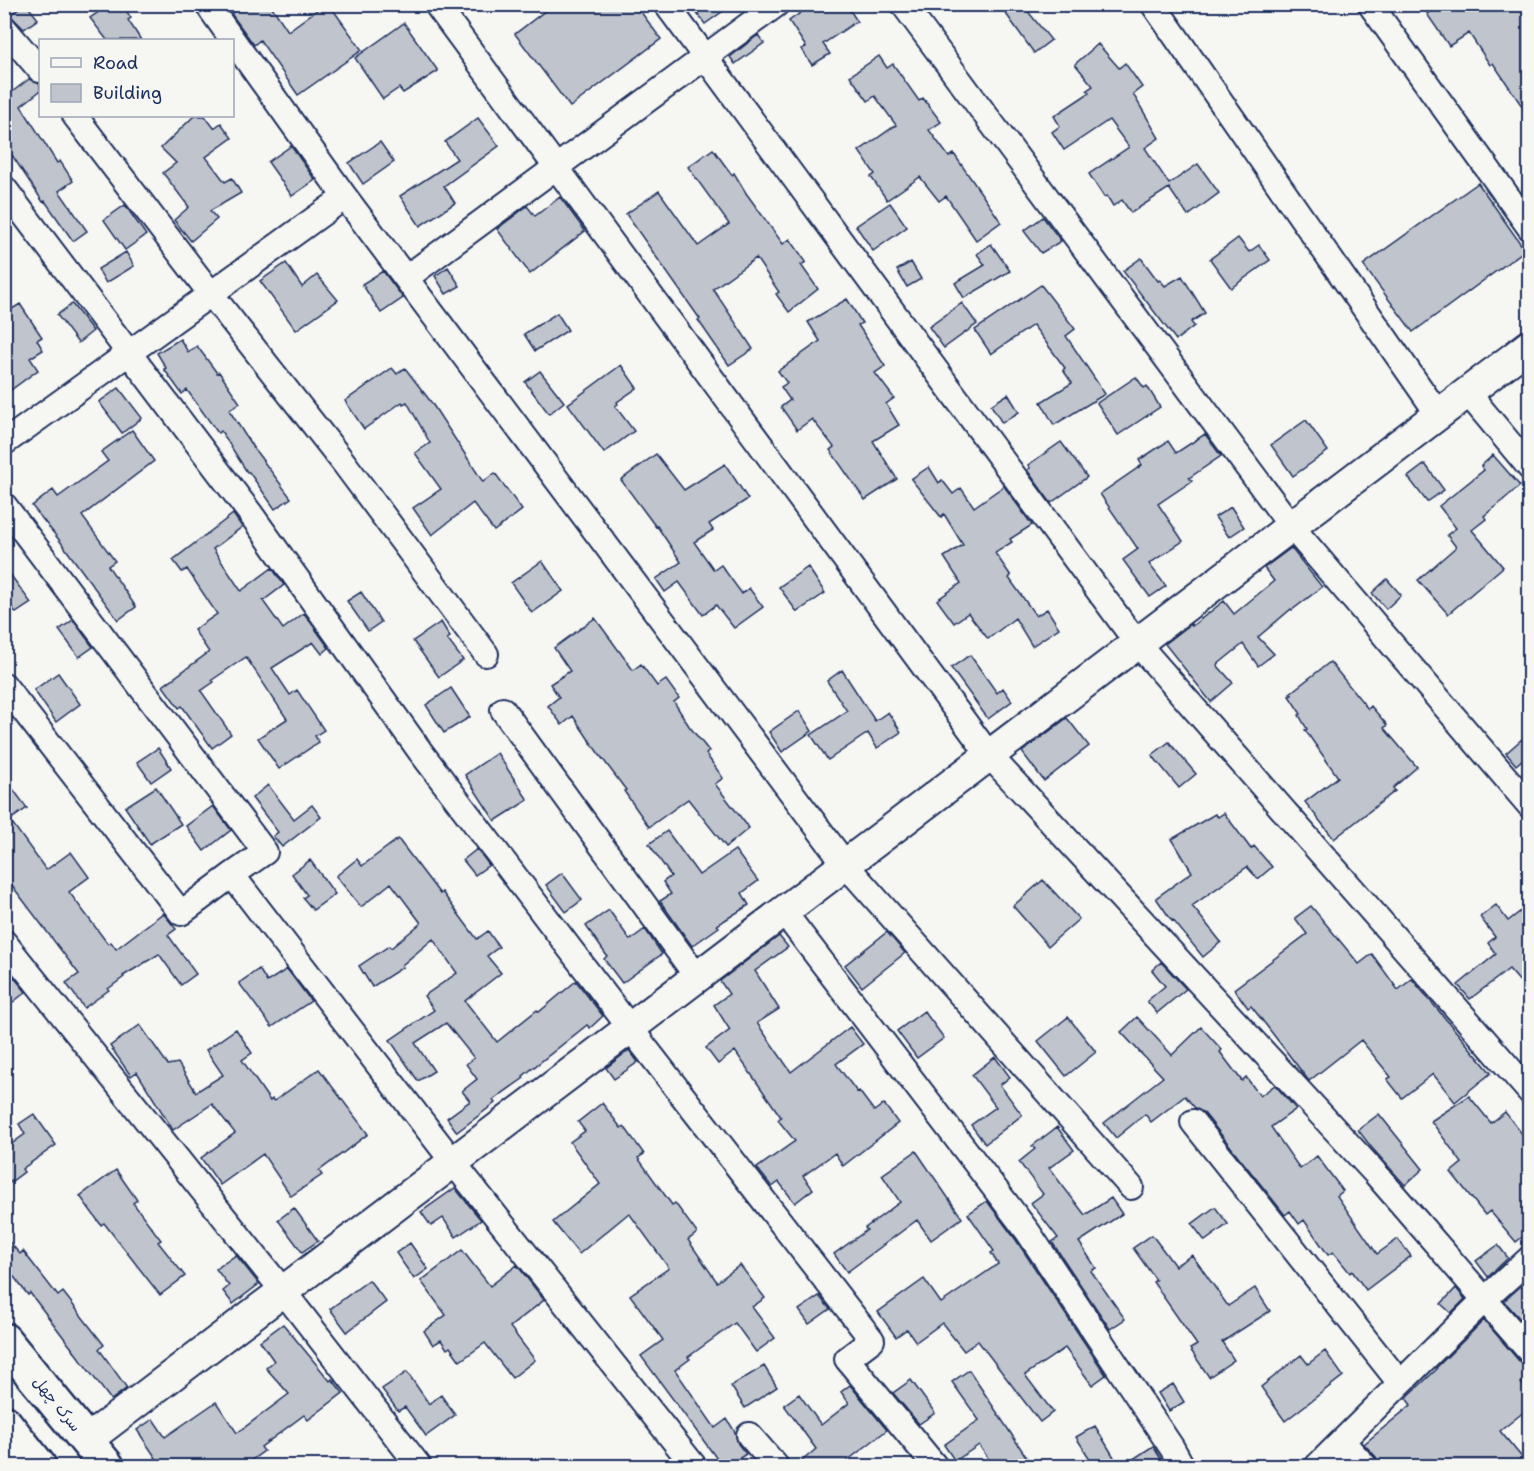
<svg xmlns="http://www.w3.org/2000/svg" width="1534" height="1471" viewBox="0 0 1534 1471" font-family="'Shantell Sans','Playpen Sans Arabic',sans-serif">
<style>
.building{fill:#c0c4cd;stroke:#1b2f5e;stroke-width:1.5}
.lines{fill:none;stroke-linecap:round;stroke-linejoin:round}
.minor-casing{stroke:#1b2f5e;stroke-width:28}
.tertiary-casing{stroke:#1b2f5e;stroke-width:34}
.primary-casing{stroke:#1b2f5e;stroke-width:38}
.minor{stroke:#f6f6f2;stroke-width:24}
.tertiary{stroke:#f6f6f2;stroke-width:30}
.primary{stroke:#f6f6f2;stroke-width:33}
.labels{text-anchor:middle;stroke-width:5;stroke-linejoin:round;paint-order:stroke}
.street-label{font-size:15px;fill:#1b2f5e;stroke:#f6f6f2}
</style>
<rect width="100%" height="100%" fill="#f6f6f2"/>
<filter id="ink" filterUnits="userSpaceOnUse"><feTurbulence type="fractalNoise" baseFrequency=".0167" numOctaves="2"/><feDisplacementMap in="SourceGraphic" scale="12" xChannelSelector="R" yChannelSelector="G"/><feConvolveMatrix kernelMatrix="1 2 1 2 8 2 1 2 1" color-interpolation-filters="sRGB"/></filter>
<g filter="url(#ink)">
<path class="building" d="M 24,4 L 26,4 L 38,19 L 24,29 L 10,15 Z
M 95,4 L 122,4 L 131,18 L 128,20 L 141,40 L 107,40 L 90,18 L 100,11 Z
M 242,4 L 270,4 L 288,31 L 325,4 L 329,4 L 362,50 L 298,95 L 260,40 L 254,45 L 232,15 L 232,11 Z
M 554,4 L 635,4 L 661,39 L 570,107 L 515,34 Z
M 704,4 L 733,4 L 705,24 L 695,11 Z
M 813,4 L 846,4 L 857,21 L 823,44 L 830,54 L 812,65 L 801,49 L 806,47 L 789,21 Z
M 999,4 L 1022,4 L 1051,40 L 1034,53 Z
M 1440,4 L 1530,4 L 1530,118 L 1493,63 L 1490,65 L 1469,33 L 1449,46 L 1427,14 Z
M 404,23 L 438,71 L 403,93 L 399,88 L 383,99 L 355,58 Z
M 758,35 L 764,43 L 735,64 L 730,57 Z
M 1098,44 L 1119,68 L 1125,63 L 1142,87 L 1133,94 L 1159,138 L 1145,148 L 1169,184 L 1198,164 L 1219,193 L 1188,216 L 1169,188 L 1131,213 L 1122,200 L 1113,206 L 1107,196 L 1104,197 L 1089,174 L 1129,147 L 1109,120 L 1064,150 L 1052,132 L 1060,126 L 1054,116 L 1089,93 L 1087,90 L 1093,86 L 1075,64 Z
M 879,56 L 887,68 L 893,64 L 919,101 L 923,98 L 941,122 L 929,130 L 949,157 L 954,154 L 1001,222 L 976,240 L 946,196 L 939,201 L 920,177 L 887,200 L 871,177 L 875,174 L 859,151 L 896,125 L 875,96 L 868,101 L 850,76 Z
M 29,79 L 40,84 L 40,91 L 21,106 L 57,163 L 60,161 L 73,181 L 59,191 L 87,231 L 73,241 L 45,201 L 43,202 L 4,143 L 4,135 L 13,129 L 4,118 L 4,80 L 12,92 Z
M 194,116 L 205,116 L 214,128 L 221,123 L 232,138 L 206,157 L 225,182 L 232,178 L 241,193 L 210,211 L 217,219 L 191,241 L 174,220 L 189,207 L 163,173 L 176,163 L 161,148 Z
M 478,118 L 499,146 L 444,186 L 455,203 L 420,226 L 400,196 L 457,159 L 445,142 Z
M 380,142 L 394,162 L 363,184 L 349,163 Z
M 291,146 L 315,180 L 292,196 L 268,162 Z
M 713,149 L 732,175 L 734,173 L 746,193 L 783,244 L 790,239 L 806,262 L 801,265 L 818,289 L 789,312 L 776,294 L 779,292 L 756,258 L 713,289 L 753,349 L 729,365 L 698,320 L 700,319 L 626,214 L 659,191 L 698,246 L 729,224 L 688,167 Z
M 1478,183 L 1525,250 L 1413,332 L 1363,265 Z
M 560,197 L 585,231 L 530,274 L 497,229 L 527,206 L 535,216 Z
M 890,203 L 907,227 L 873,251 L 856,226 Z
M 125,205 L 146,235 L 125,250 L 104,220 Z
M 1043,217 L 1061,241 L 1041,253 L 1024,231 Z
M 1238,238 L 1249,252 L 1259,245 L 1270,260 L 1231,288 L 1210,259 Z
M 991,244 L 1010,271 L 964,298 L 955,283 L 985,265 L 977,254 Z
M 126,252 L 134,266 L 106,283 L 98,269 Z
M 1141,258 L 1158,281 L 1160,280 L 1165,286 L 1182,276 L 1205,313 L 1191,322 L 1194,326 L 1176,340 L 1123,271 Z
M 911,262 L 921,279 L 907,287 L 897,270 Z
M 286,263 L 302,287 L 317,275 L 338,300 L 296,330 L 260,281 Z
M 448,267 L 460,286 L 446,294 L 435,276 Z
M 383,271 L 403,298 L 381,313 L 362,284 Z
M 1041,285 L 1075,329 L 1066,336 L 1105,394 L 1054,425 L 1041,402 L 1072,383 L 1063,370 L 1065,368 L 1033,325 L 991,354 L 975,330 Z
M 847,299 L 862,323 L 858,325 L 885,366 L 875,373 L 894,398 L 886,404 L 899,425 L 873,441 L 897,479 L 865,500 L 830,450 L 834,447 L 812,419 L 797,430 L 781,407 L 790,400 L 781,387 L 787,383 L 778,371 L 820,341 L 808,322 Z
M 962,303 L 977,324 L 944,348 L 929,327 Z
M 20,304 L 42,337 L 37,340 L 43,350 L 30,358 L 38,370 L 4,395 L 4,314 Z
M 72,304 L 93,331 L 78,343 L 57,315 Z
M 557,313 L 568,330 L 535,351 L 524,334 Z
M 180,339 L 188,352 L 197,346 L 217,373 L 219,372 L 240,403 L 229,410 L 252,446 L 291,498 L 275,509 L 249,472 L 247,472 L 221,431 L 218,433 L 187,390 L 182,394 L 164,369 L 166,368 L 157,353 Z
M 621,365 L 637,388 L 617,402 L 618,404 L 615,406 L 634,431 L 604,453 L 568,404 Z
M 392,368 L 397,374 L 405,368 L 431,402 L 483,482 L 495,473 L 522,510 L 494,531 L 473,503 L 432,535 L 413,508 L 441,489 L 415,453 L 430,443 L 407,402 L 403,404 L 402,402 L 364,429 L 345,401 Z
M 540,371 L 564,402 L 549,414 L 525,382 Z
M 1136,377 L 1144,388 L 1147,386 L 1160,407 L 1118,435 L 1097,403 Z
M 119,388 L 142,418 L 122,433 L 99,402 Z
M 1008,394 L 1019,412 L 1002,423 L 991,405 Z
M 1306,420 L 1328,451 L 1293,476 L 1271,445 Z
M 132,430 L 154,461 L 82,516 L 115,561 L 108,566 L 136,607 L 118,620 L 60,541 L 32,506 L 53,490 L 58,497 L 108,461 L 101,452 Z
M 1205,434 L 1221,456 L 1189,478 L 1192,481 L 1158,504 L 1183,541 L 1149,564 L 1166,586 L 1150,597 L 1123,560 L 1138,549 L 1100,494 L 1142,465 L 1139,460 L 1168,441 L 1176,453 Z
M 1061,442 L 1087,477 L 1051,503 L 1027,470 L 1030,468 L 1028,465 Z
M 656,454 L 684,490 L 725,464 L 748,499 L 709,524 L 713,530 L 694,542 L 714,570 L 721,565 L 742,594 L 749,588 L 763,607 L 734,628 L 716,605 L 703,615 L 679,582 L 665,592 L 656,579 L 681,562 L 657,526 L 656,527 L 621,480 Z
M 1493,455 L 1520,486 L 1484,516 L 1486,519 L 1472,530 L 1503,567 L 1448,614 L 1418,580 L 1456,547 L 1447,535 L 1456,528 L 1439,506 L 1484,470 L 1481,466 Z
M 1425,464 L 1444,490 L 1427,502 L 1408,477 Z
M 929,467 L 939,483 L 942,480 L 953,494 L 961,488 L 974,507 L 1004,486 L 1032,525 L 1010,539 L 1012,542 L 995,553 L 1011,576 L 1009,578 L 1036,616 L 1047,609 L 1059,628 L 1032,646 L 1015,618 L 988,639 L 968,613 L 954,623 L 937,600 L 961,583 L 944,557 L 963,545 L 944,514 L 941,517 L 911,479 Z
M 1231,507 L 1244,527 L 1229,537 L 1215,517 Z
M 233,514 L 242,527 L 213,549 L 241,591 L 272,568 L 284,585 L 263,601 L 283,629 L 304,613 L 329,648 L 322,654 L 313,642 L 272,668 L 290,695 L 297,690 L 324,730 L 315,736 L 319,742 L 279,769 L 258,738 L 287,719 L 246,657 L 212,680 L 214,682 L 201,691 L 231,734 L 212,748 L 182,706 L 179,708 L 163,686 L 209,652 L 194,630 L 217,614 L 187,569 L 182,572 L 173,560 Z
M 1291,548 L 1322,587 L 1292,610 L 1291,609 L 1258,637 L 1274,654 L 1258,666 L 1243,644 L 1217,665 L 1233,683 L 1211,702 L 1165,644 L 1191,624 L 1192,626 L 1224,601 L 1234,614 L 1274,581 L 1264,568 Z
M 542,561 L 563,591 L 532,613 L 511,583 Z
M 4,566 L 31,603 L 16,613 L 4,597 Z
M 808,567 L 825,593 L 797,612 L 779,587 Z
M 1387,579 L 1401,595 L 1386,609 L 1372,593 Z
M 361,592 L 381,622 L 368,631 L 347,601 Z
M 595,618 L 633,670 L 641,664 L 657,686 L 666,680 L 679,698 L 674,702 L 689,726 L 709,751 L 706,754 L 723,778 L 715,784 L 749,828 L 726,847 L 688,799 L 649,827 L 624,791 L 626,790 L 596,750 L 573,716 L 562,725 L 548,706 L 559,697 L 550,684 L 570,671 L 554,648 Z
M 73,620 L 93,647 L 79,657 L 59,630 Z
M 441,622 L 450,637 L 447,639 L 463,660 L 439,677 L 413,641 Z
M 970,655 L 997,693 L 1003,688 L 1012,701 L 988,719 L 951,668 Z
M 1330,662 L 1368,709 L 1371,706 L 1387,725 L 1384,728 L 1417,767 L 1393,788 L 1395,791 L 1334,839 L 1305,802 L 1338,777 L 1305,730 L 1307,729 L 1299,715 L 1301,714 L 1289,696 L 1292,695 L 1290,693 Z
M 842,670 L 875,721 L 888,712 L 901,732 L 877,748 L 868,733 L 828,760 L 811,735 L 847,711 L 827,681 Z
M 58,673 L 80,704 L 56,722 L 34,690 Z
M 451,688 L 470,717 L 444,733 L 426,705 Z
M 799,711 L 812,731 L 782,752 L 769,732 Z
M 1067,718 L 1089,746 L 1044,781 L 1022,752 Z
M 1522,739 L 1530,748 L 1530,753 L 1516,765 L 1506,753 Z
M 1169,742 L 1196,774 L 1179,788 L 1152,755 Z
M 158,748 L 171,768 L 151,782 L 137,762 Z
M 497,753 L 528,800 L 495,821 L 465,775 Z
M 4,777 L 27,808 L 10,820 L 46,870 L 71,852 L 89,877 L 69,892 L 108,944 L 111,942 L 116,949 L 163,913 L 176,929 L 168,935 L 196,974 L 181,985 L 159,954 L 123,976 L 124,977 L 108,989 L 109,990 L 84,1008 L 66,983 L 79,974 L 4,875 Z
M 268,785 L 294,819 L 312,805 L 321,817 L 282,847 L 273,836 L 278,832 L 252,798 Z
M 156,787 L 181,824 L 150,844 L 125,807 Z
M 213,806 L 231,830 L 204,851 L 186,826 Z
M 1224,813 L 1251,849 L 1254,846 L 1272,867 L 1258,879 L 1247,867 L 1192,906 L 1221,942 L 1203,957 L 1173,920 L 1172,921 L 1156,898 L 1192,872 L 1172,839 L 1215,814 L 1218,817 Z
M 667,831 L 699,875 L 735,850 L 758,881 L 742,893 L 749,905 L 717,925 L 719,927 L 692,946 L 660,901 L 671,894 L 663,882 L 671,876 L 649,844 Z
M 398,839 L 440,894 L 442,892 L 477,939 L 488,931 L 499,947 L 487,956 L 501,973 L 465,1001 L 497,1042 L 537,1010 L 539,1012 L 576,981 L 603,1016 L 590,1028 L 587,1025 L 523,1076 L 524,1078 L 493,1100 L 495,1103 L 457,1132 L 447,1118 L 470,1101 L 462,1091 L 477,1079 L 466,1064 L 474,1058 L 446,1023 L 415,1043 L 434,1071 L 418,1081 L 390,1040 L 434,1010 L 424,996 L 457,973 L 433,939 L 402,965 L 403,967 L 372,987 L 359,966 L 389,946 L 391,948 L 421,923 L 391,883 L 361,907 L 336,876 L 357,859 L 362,866 Z
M 477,849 L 489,865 L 475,875 L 463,860 Z
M 310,860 L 335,894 L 313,910 L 303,898 L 307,895 L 292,874 Z
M 562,873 L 582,900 L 566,912 L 546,885 Z
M 1043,880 L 1079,919 L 1048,946 L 1013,906 Z
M 1530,904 L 1530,993 L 1509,969 L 1470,999 L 1458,985 L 1496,954 L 1488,943 L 1495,937 L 1480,917 L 1496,905 L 1508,921 Z
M 1311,906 L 1359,964 L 1372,954 L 1398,990 L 1412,979 L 1491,1073 L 1455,1102 L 1433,1074 L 1402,1098 L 1387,1079 L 1391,1077 L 1361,1040 L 1309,1081 L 1266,1025 L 1251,1006 L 1248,1008 L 1234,989 L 1307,934 L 1295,918 Z
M 609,910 L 630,940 L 645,929 L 662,954 L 622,983 L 604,959 L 607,956 L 586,926 Z
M 887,932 L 905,953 L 862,987 L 845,965 Z
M 779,936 L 788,947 L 755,971 L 779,1009 L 757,1023 L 791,1072 L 850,1027 L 863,1044 L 836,1064 L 857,1092 L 859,1091 L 874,1111 L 884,1104 L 898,1123 L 843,1166 L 835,1153 L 803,1176 L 813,1189 L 795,1203 L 779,1182 L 772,1187 L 757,1168 L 795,1141 L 778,1120 L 781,1117 L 735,1051 L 718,1064 L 706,1048 L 730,1030 L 714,1005 L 729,994 L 720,981 Z
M 1161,962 L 1186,989 L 1157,1013 L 1147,1001 L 1165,986 L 1152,970 Z
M 4,965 L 26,992 L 4,1009 Z
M 259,969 L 267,982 L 287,969 L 311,1001 L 272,1027 L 239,983 Z
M 924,1011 L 944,1038 L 917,1058 L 897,1031 Z
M 1068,1017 L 1096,1052 L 1066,1076 L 1038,1041 Z
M 1137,1017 L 1172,1055 L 1201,1027 L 1222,1050 L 1220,1052 L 1242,1081 L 1246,1077 L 1260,1096 L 1275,1085 L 1296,1109 L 1271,1127 L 1300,1169 L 1317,1156 L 1343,1191 L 1337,1196 L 1377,1254 L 1398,1239 L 1411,1256 L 1366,1290 L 1352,1271 L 1350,1273 L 1333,1252 L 1328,1255 L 1304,1220 L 1299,1224 L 1290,1211 L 1285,1215 L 1204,1113 L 1195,1108 L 1185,1096 L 1151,1122 L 1145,1114 L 1116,1138 L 1104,1123 L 1163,1077 L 1121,1032 Z
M 140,1025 L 168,1065 L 178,1063 L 196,1092 L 223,1075 L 206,1050 L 236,1029 L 252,1053 L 242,1060 L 270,1101 L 272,1099 L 274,1101 L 319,1069 L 368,1134 L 319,1171 L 322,1175 L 291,1196 L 263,1154 L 220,1185 L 201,1158 L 235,1133 L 212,1104 L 173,1130 L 137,1072 L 131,1076 L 110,1046 Z
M 629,1050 L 638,1062 L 614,1079 L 606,1068 Z
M 995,1057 L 1010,1077 L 1000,1085 L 1022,1115 L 985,1144 L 971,1125 L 996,1107 L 972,1075 Z
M 1469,1096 L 1491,1123 L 1505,1112 L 1530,1144 L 1530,1231 L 1516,1242 L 1490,1211 L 1485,1215 L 1451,1172 L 1462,1163 L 1431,1121 Z
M 602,1103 L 621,1128 L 624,1126 L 644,1154 L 638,1158 L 672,1205 L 675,1203 L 697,1233 L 688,1240 L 717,1282 L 740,1265 L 765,1298 L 752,1307 L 775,1338 L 756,1352 L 735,1323 L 688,1357 L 690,1359 L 675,1370 L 715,1428 L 727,1419 L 735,1432 L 738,1444 L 746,1454 L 726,1467 L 723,1467 L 641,1356 L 663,1340 L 630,1295 L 669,1268 L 629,1213 L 579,1254 L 553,1222 L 600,1184 L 570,1142 L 585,1131 L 578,1122 Z
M 34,1114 L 56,1145 L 22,1169 L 24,1172 L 4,1187 L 4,1146 L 6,1148 L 25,1134 L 19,1124 Z
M 1379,1114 L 1423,1169 L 1405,1185 L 1372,1148 L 1358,1130 Z
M 1057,1127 L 1074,1150 L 1049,1168 L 1085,1215 L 1111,1198 L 1122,1214 L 1079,1242 L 1096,1268 L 1091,1271 L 1125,1319 L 1110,1329 L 1052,1242 L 1058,1238 L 1031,1203 L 1043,1194 L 1019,1162 L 1035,1149 L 1032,1146 Z
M 916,1151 L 962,1218 L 931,1240 L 917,1220 L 847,1272 L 834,1254 L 867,1230 L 865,1228 L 900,1202 L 882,1175 Z
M 116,1170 L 137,1200 L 133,1203 L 161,1240 L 158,1242 L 185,1276 L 160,1295 L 104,1223 L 101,1225 L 80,1196 Z
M 455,1188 L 481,1220 L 456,1237 L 443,1218 L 431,1226 L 421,1212 Z
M 987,1201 L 1016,1240 L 1106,1375 L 1092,1385 L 1065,1348 L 1025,1375 L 1053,1412 L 1040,1422 L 978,1341 L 964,1351 L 942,1323 L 916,1342 L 907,1329 L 896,1337 L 878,1312 L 924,1279 L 941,1303 L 998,1264 L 991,1253 L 994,1251 L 968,1214 Z
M 1215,1207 L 1228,1224 L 1205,1241 L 1192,1224 Z
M 294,1208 L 318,1241 L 302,1252 L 278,1220 Z
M 1152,1235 L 1175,1266 L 1192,1255 L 1228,1306 L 1255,1288 L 1270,1311 L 1222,1342 L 1234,1360 L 1209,1377 L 1190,1349 L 1197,1345 L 1153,1282 L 1156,1280 L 1133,1248 Z
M 4,1236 L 20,1254 L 23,1251 L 58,1296 L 63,1292 L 104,1345 L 99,1349 L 127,1388 L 111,1400 L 30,1293 L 28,1295 L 4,1264 Z
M 410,1243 L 428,1269 L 414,1279 L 396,1253 Z
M 1498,1245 L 1508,1258 L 1488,1277 L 1476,1261 Z
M 462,1250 L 490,1286 L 517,1265 L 544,1300 L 510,1327 L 535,1360 L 512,1378 L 485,1343 L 460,1361 L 450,1347 L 447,1349 L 441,1340 L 433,1345 L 424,1331 L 446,1315 L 421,1281 Z
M 236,1255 L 259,1284 L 233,1304 L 223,1291 L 229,1286 L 216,1269 Z
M 369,1280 L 386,1302 L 347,1332 L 330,1309 Z
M 1521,1286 L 1530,1296 L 1530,1330 L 1504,1301 Z
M 1456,1288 L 1465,1299 L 1451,1313 L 1441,1304 Z
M 819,1296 L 830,1309 L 809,1324 L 799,1310 Z
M 1484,1320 L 1519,1361 L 1530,1366 L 1530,1376 L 1521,1383 L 1530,1394 L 1530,1407 L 1500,1431 L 1530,1467 L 1380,1467 L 1376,1457 L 1364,1444 L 1411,1405 L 1406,1398 L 1437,1369 L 1436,1368 Z
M 283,1324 L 330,1381 L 332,1379 L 343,1393 L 308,1420 L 304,1415 L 261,1447 L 264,1451 L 242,1467 L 162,1467 L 137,1430 L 153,1419 L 165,1437 L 216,1402 L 237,1433 L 289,1394 L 266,1368 L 274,1361 L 260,1341 Z
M 1325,1351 L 1343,1376 L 1285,1421 L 1261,1387 L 1301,1355 L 1308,1364 Z
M 764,1366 L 777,1387 L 745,1408 L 731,1386 Z
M 969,1370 L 1033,1467 L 994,1467 L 979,1445 L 955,1461 L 944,1445 L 979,1420 L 952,1382 Z
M 407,1372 L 429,1404 L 441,1395 L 455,1415 L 426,1436 L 405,1407 L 398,1411 L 382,1389 Z
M 911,1380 L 935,1413 L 919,1424 L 893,1393 Z
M 1173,1384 L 1184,1402 L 1169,1411 L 1158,1393 Z
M 850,1385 L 887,1430 L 839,1467 L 795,1467 L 816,1449 L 784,1405 L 799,1394 L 821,1425 L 849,1403 L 841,1392 Z
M 1095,1426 L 1120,1467 L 1095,1467 L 1076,1437 Z
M 1153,1446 L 1166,1467 L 1121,1467 Z"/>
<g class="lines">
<g class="minor-casing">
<path id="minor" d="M 207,4 L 345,197 L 845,864 L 1131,1187
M 436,4 L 989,755 L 1375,1173 L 1530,1352
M 666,4 L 1137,643 L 1530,1092
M 903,4 L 1291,526 L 1530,806
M 1153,4 L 1438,414
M 1370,4 L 1530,228
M 4,28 L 40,70
M 75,116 L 211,294 L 344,463 L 486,654
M 4,188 L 250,513 L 420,751 L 630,1028 L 872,1340 L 847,1359 L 935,1466
M 406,278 L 777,4
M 1467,392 L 1530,468
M 4,443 L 345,197
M 4,505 L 265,852 L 232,875 L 453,1162 L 694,1466
M 4,685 L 181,913 L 232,875
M 503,710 L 697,977
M 783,911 L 1028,1232 L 1172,1448 L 1182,1466
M 4,942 L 283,1291 L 419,1466
M 1193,1122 L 1400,1383
M 749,1435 L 776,1466
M 1342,1441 L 1365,1466
M 1317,1466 L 1484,1300 L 1530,1258"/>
</g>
<g class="tertiary-casing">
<path id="tertiary" d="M 87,1440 L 1530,345"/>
</g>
<g class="primary-casing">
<path id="primary" d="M 4,1340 L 107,1466
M 4,1422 L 39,1466"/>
</g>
<use href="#minor" class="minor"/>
<use href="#tertiary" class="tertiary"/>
<use href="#primary" class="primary"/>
</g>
</g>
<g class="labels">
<g class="street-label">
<text transform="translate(57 1404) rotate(51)" y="5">سرک چهل</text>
</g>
</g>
<rect width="1534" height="1471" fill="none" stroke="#f6f6f2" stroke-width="24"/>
<rect x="12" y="12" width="1510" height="1447" fill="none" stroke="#1b2f5e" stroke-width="2" filter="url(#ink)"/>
<rect x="39" y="39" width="195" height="78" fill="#f6f6f2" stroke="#9ea6b7" stroke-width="1.5"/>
<rect x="51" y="58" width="30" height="9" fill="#f6f6f2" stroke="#9ea6b7" stroke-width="1.5"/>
<text x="93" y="69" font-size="18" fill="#1b2f5e">Road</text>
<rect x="51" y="84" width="30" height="18" fill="#c0c4cd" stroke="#9ea6b7" stroke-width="1.5"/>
<text x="93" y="99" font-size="18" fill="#1b2f5e">Building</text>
</svg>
